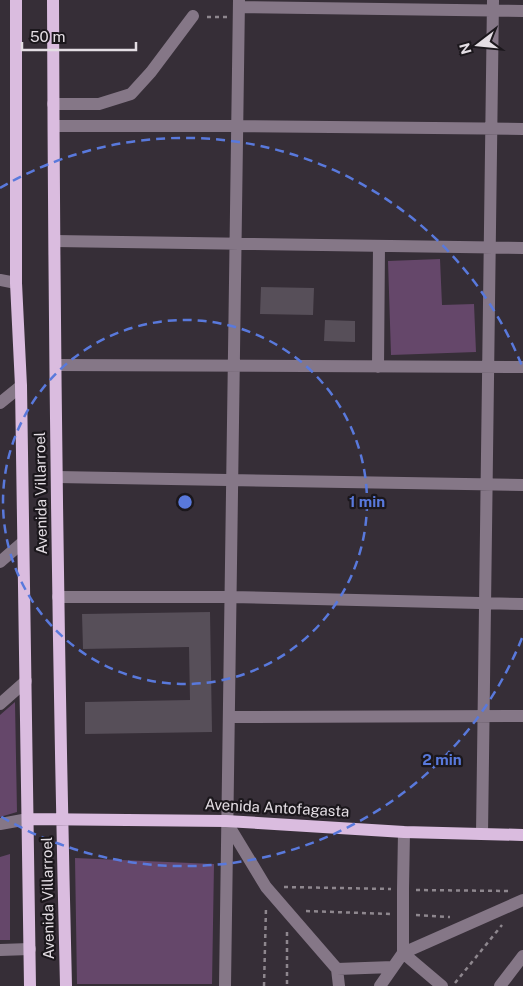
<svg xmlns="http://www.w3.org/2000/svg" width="523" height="986" viewBox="0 0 523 986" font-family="'Public Sans',sans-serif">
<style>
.green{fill:#65476a}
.building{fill:#574f59}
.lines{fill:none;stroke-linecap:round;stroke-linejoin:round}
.path{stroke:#8e878e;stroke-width:2.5;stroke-dasharray:4 4;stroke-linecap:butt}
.minor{stroke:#857787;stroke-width:12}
.major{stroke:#dabcdf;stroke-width:12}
.ring{fill:none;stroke:#5979dc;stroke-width:2.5;stroke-dasharray:9 6}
.labels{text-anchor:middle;stroke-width:4.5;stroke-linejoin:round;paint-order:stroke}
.street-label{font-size:15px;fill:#e4dee4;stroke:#1b171c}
.centre{fill:#5979dc;stroke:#1b171c;stroke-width:2.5}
.ring-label{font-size:15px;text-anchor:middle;font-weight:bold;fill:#5979dc;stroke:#1b171c;stroke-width:4.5;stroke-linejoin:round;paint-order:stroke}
</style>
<rect width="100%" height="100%" fill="#362e37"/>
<path class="green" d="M 440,259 L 442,305 L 474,304 L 476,352 L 391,355 L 388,261 Z
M 15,702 L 17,812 L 0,817 L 0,715 Z
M 10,854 L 10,940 L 0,940 L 0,857 Z
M 75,858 L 214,864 L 212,984 L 77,984 Z"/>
<path class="building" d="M 261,287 L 314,288 L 313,315 L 260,314 Z
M 325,320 L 355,321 L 355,342 L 324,341 Z
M 210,612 L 212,732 L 85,734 L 85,702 L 190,700 L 189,647 L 83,649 L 82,614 Z"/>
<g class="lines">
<path class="path" d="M 207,17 L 227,17
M 284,887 L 391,889
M 416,890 L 508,891
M 306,911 L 390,914
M 416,915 L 450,917
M 287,932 L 287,986
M 455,983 L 502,925
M 264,986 L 266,908"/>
<path class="minor" d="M 239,7 L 523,11
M 53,104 L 99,104 L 131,94 L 151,72 L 193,16
M 54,126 L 237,126 L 523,129
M 55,241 L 523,248
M 0,280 L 16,283
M 56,365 L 523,367
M 378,367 L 379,246
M 0,403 L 21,386
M 57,477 L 523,485
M 0,562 L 23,542
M 58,597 L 230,597 L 523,604
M 0,704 L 26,681
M 229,717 L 523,716
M 226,821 L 266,887 L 337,969 L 339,986
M 0,824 L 28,819
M 404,832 L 403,889 L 403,953 L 442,986
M 482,834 L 493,0
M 0,950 L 30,949
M 337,969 L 393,967
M 225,986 L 239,0
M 380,986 L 403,953 L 523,900
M 500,986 L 523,956"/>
<path class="major" d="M 16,0 L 16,283 L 21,386 L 30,986
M 53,0 C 54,329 58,657 66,986
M 28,819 L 226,821 L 404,832 L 523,835"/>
</g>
<g class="ring">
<circle cx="185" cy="502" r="182"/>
<path d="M522 638A364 364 0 0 1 0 816M0 188A364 364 0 0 1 522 366"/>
</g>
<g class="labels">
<g class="street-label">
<text transform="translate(41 493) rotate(-91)" y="5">Avenida Villarroel</text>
<text transform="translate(277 808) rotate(3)" y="5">Avenida Antofagasta</text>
<text transform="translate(48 898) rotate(-91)" y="5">Avenida Villarroel</text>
</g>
</g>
<circle cx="185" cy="502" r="8" class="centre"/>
<g class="ring-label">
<text x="367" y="507">1 min</text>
<text x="442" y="765">2 min</text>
</g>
<g transform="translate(478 45) rotate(254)" stroke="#1b171c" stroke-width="4" paint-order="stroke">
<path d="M0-4L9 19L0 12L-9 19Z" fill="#e4dee4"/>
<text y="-8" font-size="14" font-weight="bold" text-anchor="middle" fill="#e4dee4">N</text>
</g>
<path d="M22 42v8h114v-8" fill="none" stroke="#e4dee4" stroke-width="2.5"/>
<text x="30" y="42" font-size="15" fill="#e4dee4" stroke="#1b171c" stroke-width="4" paint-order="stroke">50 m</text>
</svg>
